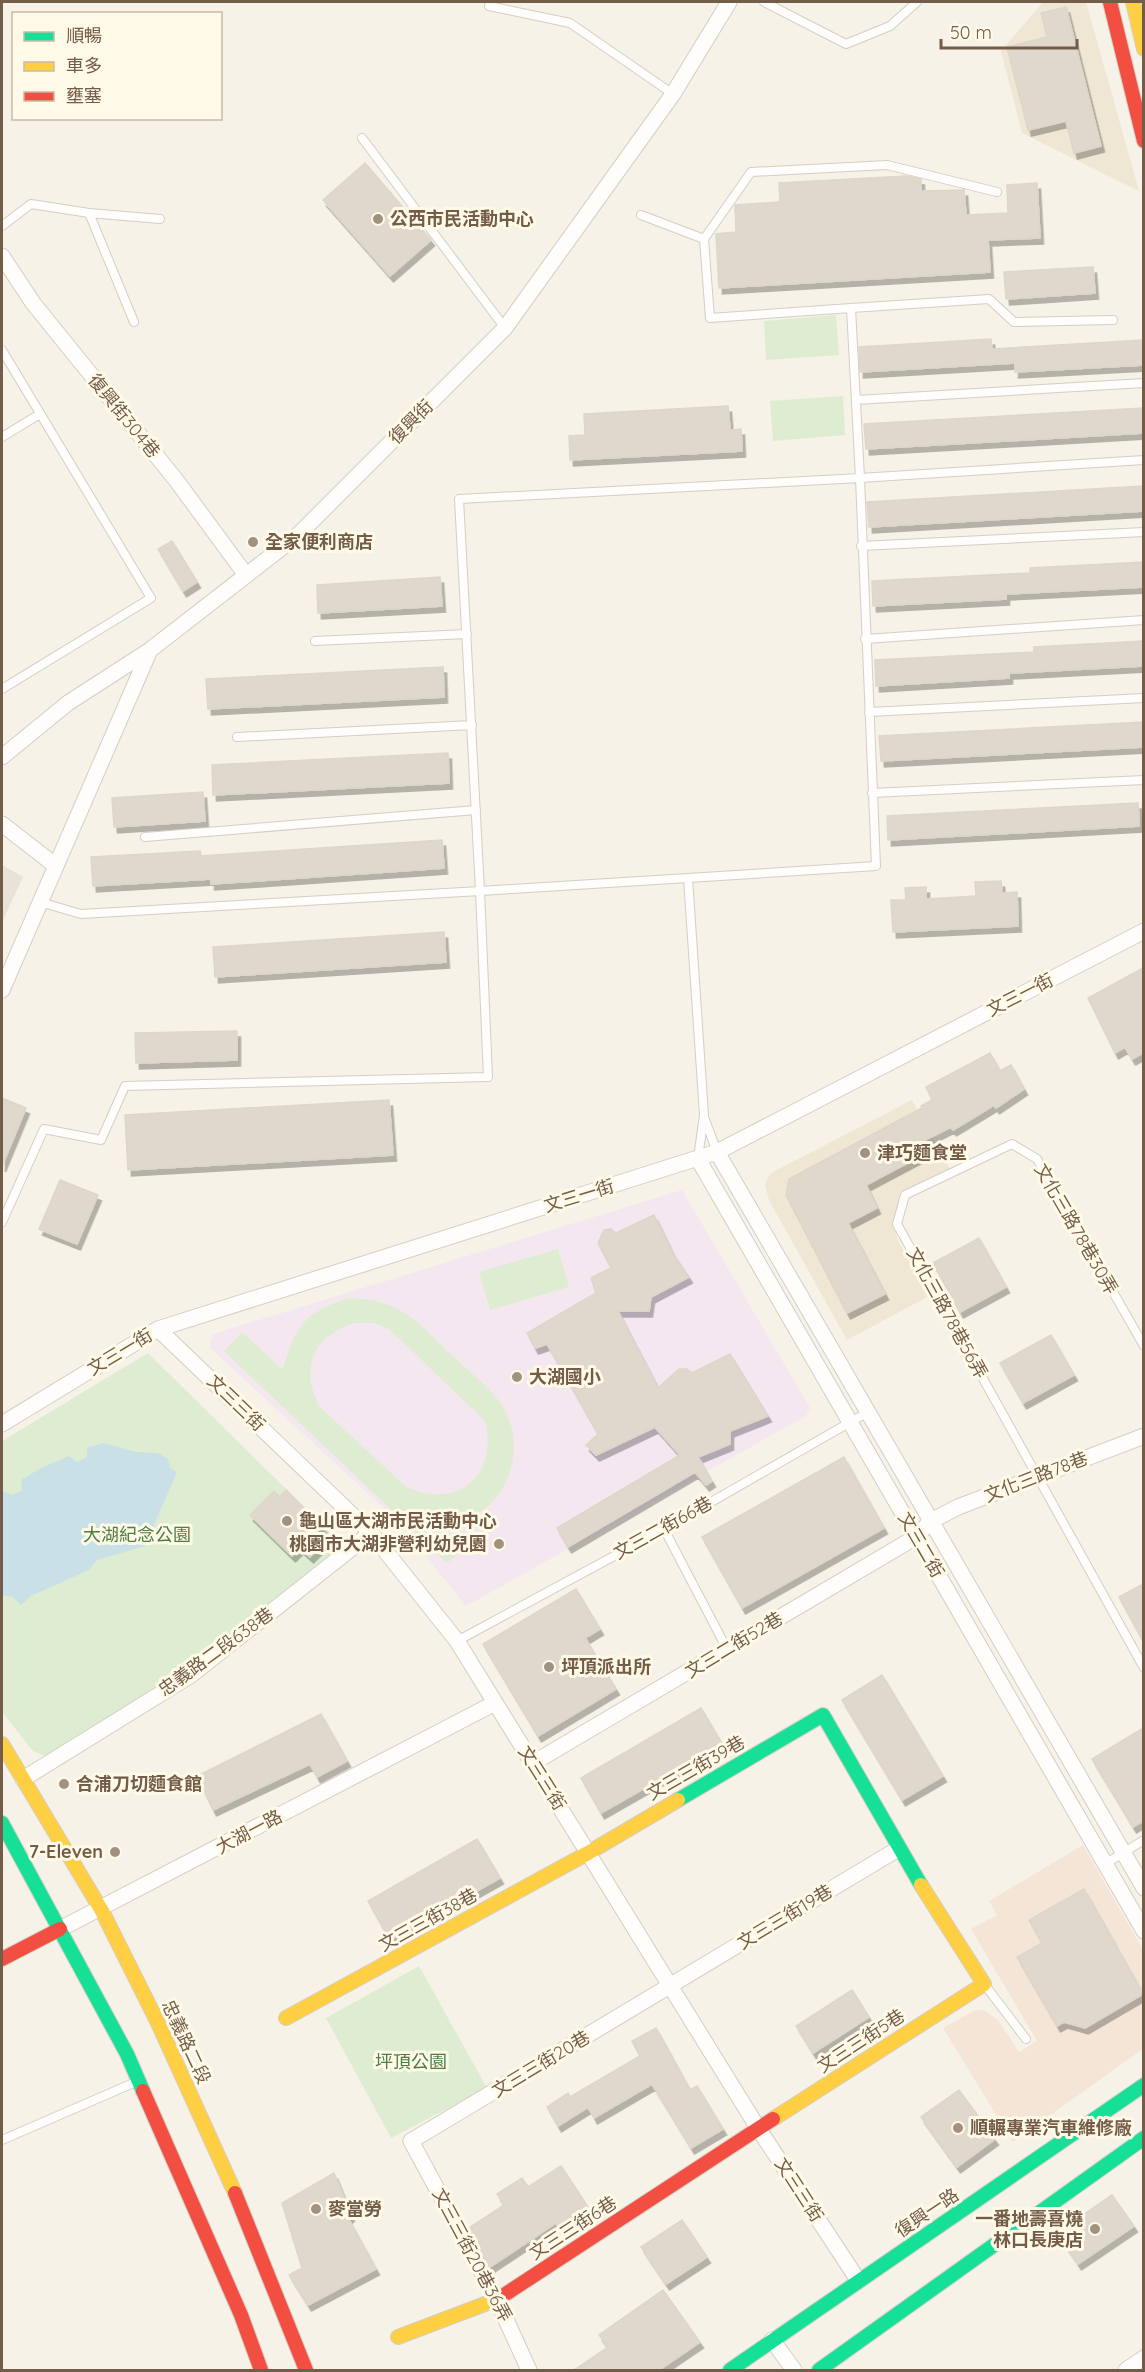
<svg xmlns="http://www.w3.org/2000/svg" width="1145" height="2372" viewBox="0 0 1145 2372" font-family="Quicksand,'Noto Sans TC',sans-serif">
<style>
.residential{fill:#efe6d4}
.commercial{fill:#f4e5d7}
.industrial{fill:#e8e2d9}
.education{fill:#f4e7f0}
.green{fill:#deedd2;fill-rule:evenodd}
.water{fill:#c9e0e6}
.building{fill:#e0d8cc;stroke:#dfd6ca;stroke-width:1.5;filter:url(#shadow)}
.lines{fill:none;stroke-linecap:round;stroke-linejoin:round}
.lane-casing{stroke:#d4cec5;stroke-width:10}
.street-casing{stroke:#d4cec5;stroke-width:17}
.fast-casing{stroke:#d4cec4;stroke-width:16}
.slow-casing{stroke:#d4cec4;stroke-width:16}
.jam-casing{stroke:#d4cec4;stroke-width:16}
.lane{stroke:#fefdfb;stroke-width:8}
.street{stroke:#fefdfb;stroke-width:15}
.fast{stroke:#16e098;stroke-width:14}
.slow{stroke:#ffcf43;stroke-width:14}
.jam{stroke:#f24e42;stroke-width:14}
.poi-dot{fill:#a19180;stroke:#fff9e7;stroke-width:2}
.labels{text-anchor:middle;stroke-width:6;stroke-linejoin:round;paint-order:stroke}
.poi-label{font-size:18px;font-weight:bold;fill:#735d48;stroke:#fff9e7;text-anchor:start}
.street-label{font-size:18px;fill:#735d48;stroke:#fff9e7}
.park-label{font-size:18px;fill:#4d7e43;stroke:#fff9e7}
</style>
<defs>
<filter id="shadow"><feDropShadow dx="3.5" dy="6" stdDeviation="0" flood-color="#0004"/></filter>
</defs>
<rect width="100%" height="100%" fill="#f6f2e7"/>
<path class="residential" d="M 1043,2 L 1086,2 L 1139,191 L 1022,133 L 1001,51 Z
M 912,1100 L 952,1173 L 905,1200 L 894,1221 L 897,1239 L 929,1296 L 847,1340 L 769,1200 L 765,1185 L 767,1178 L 773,1172 Z"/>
<path class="commercial" d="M 1083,1845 L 1143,1950 L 1143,2049 L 1013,2142 L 943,2028 L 975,2010 L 984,2010 L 998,2020 L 1019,2052 L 1037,2041 L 971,1929 L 997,1915 L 989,1901 Z"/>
<path class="industrial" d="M 2,865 L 23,877 L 2,922 Z"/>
<path class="education" d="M 682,1190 L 810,1408 L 806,1416 L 466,1606 L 397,1520 L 209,1347 L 213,1334 Z"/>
<path class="green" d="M 836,315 L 839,355 L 766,360 L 764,321 Z
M 843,396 L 845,435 L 773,441 L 770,401 Z
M 558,1249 L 569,1287 L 490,1310 L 479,1272 Z
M 348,1298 C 404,1299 418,1324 456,1359 C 474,1376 499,1394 508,1417 C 524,1454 507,1502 469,1518 C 460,1521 451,1523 442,1526 L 464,1550 L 447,1563 L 224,1351 L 242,1332 L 283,1370 C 295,1326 304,1313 348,1298 ZM 355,1323 L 373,1323 L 389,1329 L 485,1421 C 499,1476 457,1511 405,1486 L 319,1406 C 300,1367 313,1336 355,1323 Z
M 148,1353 L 347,1549 L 131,1711 L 45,1756 L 33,1751 L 2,1712 L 2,1441 Z
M 419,1966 L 487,2088 L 391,2138 L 326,2018 Z"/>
<path class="water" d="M 103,1443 L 136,1452 L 158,1453 L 168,1459 L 170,1468 L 177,1472 L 145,1546 L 97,1560 L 89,1570 L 31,1596 L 21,1605 L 13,1597 L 2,1595 L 2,1491 L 13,1495 L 22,1490 L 21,1480 L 41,1468 L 69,1456 L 77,1462 L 87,1457 L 87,1448 Z"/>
<path class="building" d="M 1066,7 L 1101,146 L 1074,153 L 1066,121 L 1028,130 L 1007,47 L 1047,37 L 1041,13 Z
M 365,163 L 431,240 L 390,276 L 323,200 Z
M 906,176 L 921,179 L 921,191 L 964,190 L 966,215 L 1008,213 L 1007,185 L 1037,183 L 1040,238 L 988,240 L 990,272 L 719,288 L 716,234 L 736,232 L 735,205 L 780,202 L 779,183 Z
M 1093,267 L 1095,293 L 1006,299 L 1004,272 Z
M 991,339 L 992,349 L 1143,340 L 1143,365 L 1015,372 L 1015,363 L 860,372 L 859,347 Z
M 728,406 L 730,430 L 741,429 L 742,451 L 570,460 L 569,436 L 585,435 L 584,414 Z
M 1143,408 L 1143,433 L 866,449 L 864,424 Z
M 1143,486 L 1143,511 L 869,527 L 867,502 Z
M 172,541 L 197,582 L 183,591 L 158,549 Z
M 1143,562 L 1143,587 L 1006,594 L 1006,599 L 873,606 L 872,581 L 1030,573 L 1030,568 Z
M 440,577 L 442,606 L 318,613 L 317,585 Z
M 1143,641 L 1143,666 L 1009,673 L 1009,678 L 876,686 L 875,660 L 1034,652 L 1034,647 Z
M 443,667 L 444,697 L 208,709 L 206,679 Z
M 1143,722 L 1143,747 L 881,761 L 879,736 Z
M 448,753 L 449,783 L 213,795 L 212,765 Z
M 203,792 L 205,821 L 114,827 L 112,798 Z
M 1138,803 L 1139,826 L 888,840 L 887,816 Z
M 442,840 L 444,868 L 211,884 L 211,879 L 93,886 L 91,857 L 200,851 L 201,856 Z
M 1001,881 L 1002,893 L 1017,892 L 1018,926 L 893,932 L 891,900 L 906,900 L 905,888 L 926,887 L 926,899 L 976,896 L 975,882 Z
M 444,932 L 446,962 L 215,977 L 213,947 Z
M 1143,968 L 1143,1053 L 1132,1059 L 1125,1047 L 1115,1053 L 1088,998 Z
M 237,1031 L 237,1060 L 136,1063 L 135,1033 Z
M 990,1053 L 1000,1071 L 1011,1065 L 1024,1089 L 996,1108 L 994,1105 L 953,1130 L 951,1127 L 915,1145 L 921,1156 L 866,1185 L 877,1208 L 848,1223 L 885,1294 L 847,1313 L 786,1195 L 789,1179 L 922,1108 L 921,1106 L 932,1100 L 926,1087 Z
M 2,1098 L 26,1108 L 2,1166 Z
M 389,1100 L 393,1155 L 128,1170 L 125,1115 Z
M 60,1180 L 98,1195 L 77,1244 L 39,1229 Z
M 654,1215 L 672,1252 L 689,1277 L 651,1297 L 649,1311 L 618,1311 L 658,1388 L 679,1369 L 687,1369 L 692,1373 L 730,1354 L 768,1416 L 730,1431 L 730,1444 L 698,1457 L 712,1481 L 706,1485 L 695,1472 L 568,1547 L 557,1528 L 680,1455 L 655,1427 L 596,1455 L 586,1445 L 598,1434 L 547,1344 L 535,1348 L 527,1333 L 596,1293 L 591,1278 L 611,1268 L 598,1243 L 604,1230 L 611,1229 L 616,1233 Z
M 979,1238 L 1006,1287 L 960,1312 L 933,1263 Z
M 1051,1335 L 1074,1375 L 1023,1403 L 1000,1363 Z
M 844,1457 L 884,1528 L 742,1608 L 702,1537 Z
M 286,1490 L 323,1527 L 317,1532 L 326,1541 L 310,1557 L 300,1548 L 292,1556 L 250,1515 L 274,1491 L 280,1497 Z
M 1143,1584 L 1143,1641 L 1119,1597 Z
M 576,1589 L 600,1629 L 585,1638 L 616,1689 L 538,1736 L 483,1644 Z
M 882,1675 L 943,1776 L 902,1800 L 842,1700 Z
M 701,1708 L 722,1744 L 601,1813 L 581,1778 Z
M 321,1714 L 347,1761 L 317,1777 L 310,1764 L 213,1810 L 197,1776 Z
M 1143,1728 L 1143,1821 L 1133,1827 L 1092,1759 Z
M 477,1839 L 500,1878 L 390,1940 L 368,1901 Z
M 1084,1889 L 1143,1994 L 1085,2028 L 1064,2022 L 1057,2026 L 1017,1957 L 1042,1943 L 1029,1920 Z
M 852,1990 L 869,2017 L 813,2053 L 796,2026 Z
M 656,2028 L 690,2090 L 697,2086 L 723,2129 L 691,2148 L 652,2084 L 594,2118 L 588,2107 L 558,2126 L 547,2107 L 568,2093 L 570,2097 L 640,2056 L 632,2041 Z
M 959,2090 L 995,2139 L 957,2167 L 921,2117 Z
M 561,2166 L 588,2207 L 558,2226 L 556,2223 L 490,2267 L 469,2228 L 504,2205 L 497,2194 L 522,2178 L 528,2187 Z
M 334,2173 L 351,2215 L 348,2218 L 376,2269 L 308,2305 L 289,2275 L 302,2268 L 282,2203 Z
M 1112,2195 L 1134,2226 L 1078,2264 L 1057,2233 Z
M 682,2220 L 707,2257 L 666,2284 L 641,2247 Z
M 663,2290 L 700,2342 L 659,2370 L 574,2370 L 608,2347 L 599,2335 Z"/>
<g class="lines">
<g class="lane-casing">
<path id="lane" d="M 491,2 L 489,6 L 570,23 L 673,94
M 764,2 L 846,44 L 890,26 L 917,2
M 362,138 L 505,328
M 997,192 L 887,165 L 751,172 L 704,239 L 710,318 L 851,308 L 860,478 L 1144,460
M 89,213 L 160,219
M 641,215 L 704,239
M 2,226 L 31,204 L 89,213 L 134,322
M 851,308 L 989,299 L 1014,322 L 1113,320
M 2,350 L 151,598 L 2,689
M 856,400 L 1144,383
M 2,437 L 40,414
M 861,546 L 1144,532
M 865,639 L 1144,620
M 315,641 L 467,634
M 869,712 L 1144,698
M 237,737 L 472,725
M 872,793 L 1144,780
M 145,837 L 476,810
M 688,878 L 480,891 L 459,499 L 860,478 L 876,866 L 688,878 L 704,1115 L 698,1158
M 704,1117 L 717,1152
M 2,1222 L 44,1129 L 101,1140 L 125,1086 L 488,1077 L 480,891 L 81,914 L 40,902
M 1144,1346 L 1037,1159 L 1012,1144 L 905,1195 L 897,1224 L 1144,1668
M 664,1529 L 727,1649
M 457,1641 L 664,1529 L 868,1412
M 1105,1864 L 1144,1840
M 985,1985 L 1026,2039
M 2,2140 L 138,2081"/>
</g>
<g class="street-casing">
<path id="street" d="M 2,256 L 33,303 L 176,480 L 246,575
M 2,757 L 68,703 L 150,650 L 298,535 L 505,328 L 673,94 L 729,2
M 2,824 L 56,866
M 2,990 L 150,650
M 717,1152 L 1144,1888
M 698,1159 L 1144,1931
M 158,1329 L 371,1533 L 457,1641 L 758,2128 L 858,2280
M 2,1424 L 158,1329 L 717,1152 L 1144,931
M 533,1763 L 916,1537 L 931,1521 L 958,1507 L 1144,1436
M 23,1779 L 191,1675 L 371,1533
M 60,1929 L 495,1703
M 772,2340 L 794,2370
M 529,2370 L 497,2300 L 411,2141 L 898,1849
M 1126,2370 L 1144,2358"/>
</g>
<g class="fast-casing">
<path id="fast" d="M 678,1800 L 823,1715 L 921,1885
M 2,1823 L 127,2054 L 143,2091
M 730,2370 L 1144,2085
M 819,2370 L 1144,2138"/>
</g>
<g class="slow-casing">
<path id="slow" d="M 1133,2 L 1144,49
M 2,1744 L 102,1911 L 158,2023 L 235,2193
M 286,2018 L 588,1853 L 678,1800
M 773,2119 L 984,1984 L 921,1885
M 398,2337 L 498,2299"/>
</g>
<g class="jam-casing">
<path id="jam" d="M 1110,2 L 1144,141
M 2,1959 L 60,1929
M 143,2091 L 241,2315 L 261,2370
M 235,2193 L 306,2370
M 498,2299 L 773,2119"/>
</g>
<use href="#lane" class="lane"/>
<use href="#street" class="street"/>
<use href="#fast" class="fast"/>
<use href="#slow" class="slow"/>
<use href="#jam" class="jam"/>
</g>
<g class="poi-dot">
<circle cx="378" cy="219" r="6"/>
<circle cx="253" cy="542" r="6"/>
<circle cx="865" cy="1153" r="6"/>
<circle cx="517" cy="1377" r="6"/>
<circle cx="287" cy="1521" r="6"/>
<circle cx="499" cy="1544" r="6"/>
<circle cx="549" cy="1667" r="6"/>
<circle cx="64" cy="1784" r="6"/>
<circle cx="115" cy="1852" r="6"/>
<circle cx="958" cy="2128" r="6"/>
<circle cx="316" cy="2209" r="6"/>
<circle cx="1095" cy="2229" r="6"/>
</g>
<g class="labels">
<g class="poi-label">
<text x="390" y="225">公西市民活動中心</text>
<text x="265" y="548">全家便利商店</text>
<text x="877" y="1159">津巧麵食堂</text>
<text x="529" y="1383">大湖國小</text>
<text x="299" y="1527">龜山區大湖市民活動中心</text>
<text x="487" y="1550" text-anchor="end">桃園市大湖非營利幼兒園</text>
<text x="561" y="1673">坪頂派出所</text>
<text x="76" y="1790">合浦刀切麵食館</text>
<text x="103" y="1858" text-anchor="end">7-Eleven</text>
<text x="970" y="2134">順輾專業汽車維修廠</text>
<text x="328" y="2215">麥當勞</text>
<text x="1083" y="2225" text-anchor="end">一番地壽喜燒<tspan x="1083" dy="21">林口長庚店</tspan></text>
</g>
<g class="street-label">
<text transform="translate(124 416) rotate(51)" y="6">復興街304巷</text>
<text transform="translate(411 422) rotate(-45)" y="6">復興街</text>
<text transform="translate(1020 995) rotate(-27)" y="6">文三一街</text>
<text transform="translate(579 1196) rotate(-17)" y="6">文三一街</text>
<text transform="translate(1076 1229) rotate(60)" y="6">文化三路78巷30弄</text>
<text transform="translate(947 1313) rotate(61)" y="6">文化三路78巷56弄</text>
<text transform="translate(120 1352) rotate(-31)" y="6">文三一街</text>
<text transform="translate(236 1403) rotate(44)" y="6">文三三街</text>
<text transform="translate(1036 1477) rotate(-21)" y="6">文化三路78巷</text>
<text transform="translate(663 1528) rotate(-29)" y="6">文三二街66巷</text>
<text transform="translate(921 1545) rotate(60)" y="6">文三二街</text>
<text transform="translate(734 1645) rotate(-31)" y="6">文三二街52巷</text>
<text transform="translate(216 1652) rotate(-36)" y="6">忠義路二段638巷</text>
<text transform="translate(696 1768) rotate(-30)" y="6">文三三街39巷</text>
<text transform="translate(542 1778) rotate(58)" y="6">文三三街</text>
<text transform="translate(249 1832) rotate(-28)" y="6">大湖一路</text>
<text transform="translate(785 1917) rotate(-31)" y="6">文三三街19巷</text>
<text transform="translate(428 1920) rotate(-29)" y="6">文三三街38巷</text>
<text transform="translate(861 2041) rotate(-33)" y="6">文三三街5巷</text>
<text transform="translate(186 2042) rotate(65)" y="6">忠義路二段</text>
<text transform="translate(541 2064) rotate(-31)" y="6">文三三街20巷</text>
<text transform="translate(799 2190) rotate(57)" y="6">文三三街</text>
<text transform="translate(927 2213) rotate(-34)" y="6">復興一路</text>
<text transform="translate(573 2228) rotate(-33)" y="6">文三三街6巷</text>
<text transform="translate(472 2255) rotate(62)" y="6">文三三街20巷36弄</text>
</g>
<g class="park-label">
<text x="137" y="1541">大湖紀念公園</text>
<text x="411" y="2068">坪頂公園</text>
</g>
</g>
<rect width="1145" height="2372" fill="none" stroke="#735d48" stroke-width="6"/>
<rect x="12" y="12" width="210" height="108" fill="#fff9e7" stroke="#c7bba7" stroke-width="1.5"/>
<rect x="24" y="32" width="30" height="9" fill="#16e098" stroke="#c7bba7" stroke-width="1.5"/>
<text x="66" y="42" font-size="18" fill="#735d48">順暢</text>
<rect x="24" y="62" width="30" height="9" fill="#ffcf43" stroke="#c7bba7" stroke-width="1.5"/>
<text x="66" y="72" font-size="18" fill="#735d48">車多</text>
<rect x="24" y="92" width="30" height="9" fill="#f24e42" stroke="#c7bba7" stroke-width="1.5"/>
<text x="66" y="102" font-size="18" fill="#735d48">壅塞</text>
<path d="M941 39v9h136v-9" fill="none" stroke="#735d48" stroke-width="3"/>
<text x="950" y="39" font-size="18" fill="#735d48" stroke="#fff9e7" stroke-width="4.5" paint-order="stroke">50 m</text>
</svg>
